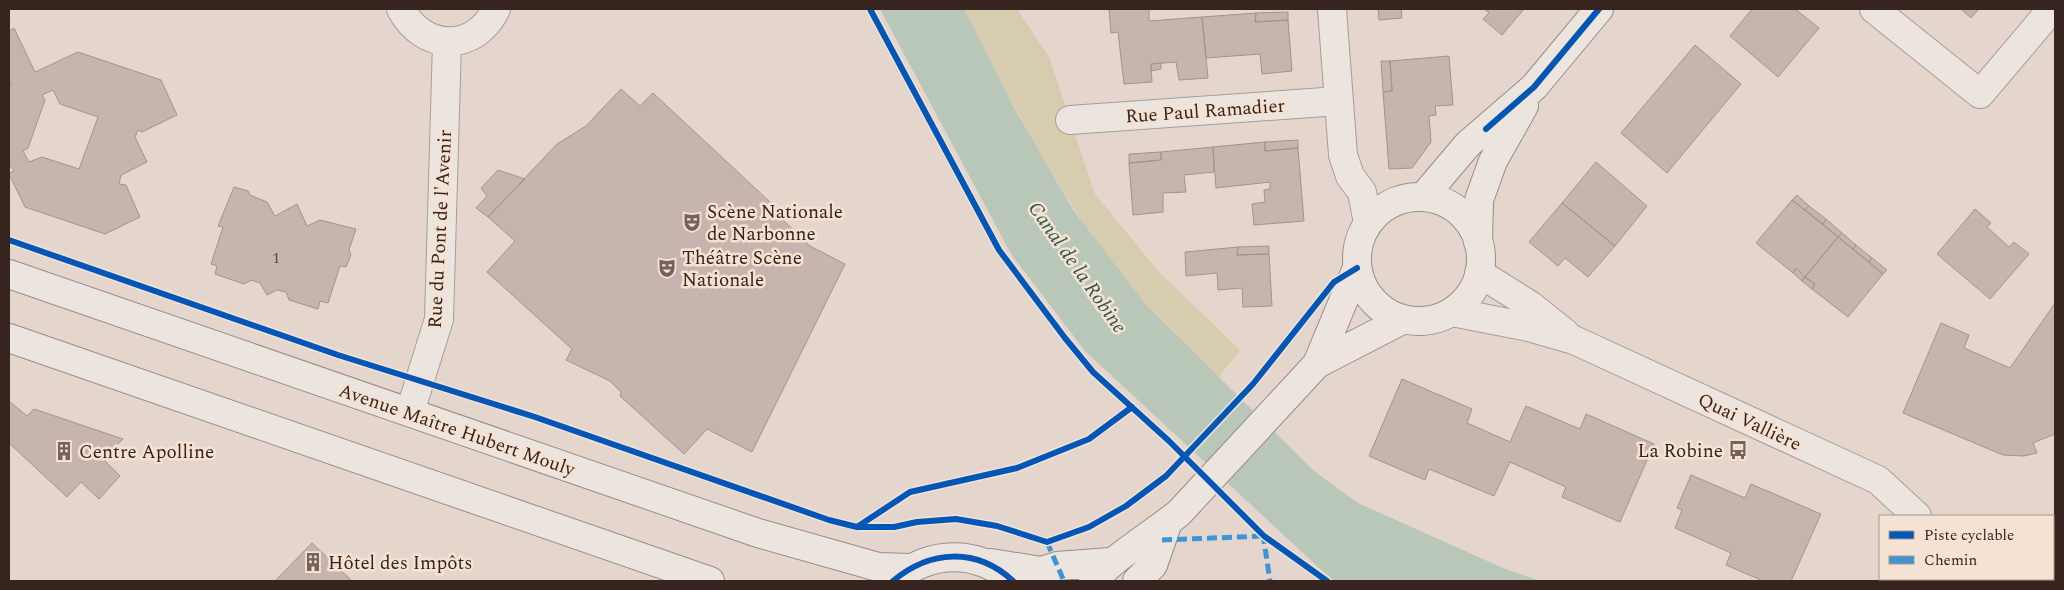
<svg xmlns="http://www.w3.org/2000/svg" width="2064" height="590" viewBox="0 0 2064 590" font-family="Spectral,serif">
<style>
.green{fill:#d6ccb0}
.water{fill:#b9c7b9}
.building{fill:#c8b4ae;stroke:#a4928c;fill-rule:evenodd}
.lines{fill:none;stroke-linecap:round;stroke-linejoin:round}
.minor-casing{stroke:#a99c97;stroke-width:30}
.tertiary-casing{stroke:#a99c97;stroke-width:30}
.secondary-casing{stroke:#998c86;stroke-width:30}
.minor{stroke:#ece4df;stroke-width:28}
.tertiary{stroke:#ece4df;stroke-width:28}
.secondary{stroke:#ece4df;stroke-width:28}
.quiet{stroke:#3e95d5;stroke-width:5;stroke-dasharray:10 5;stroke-linecap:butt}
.cycleway-casing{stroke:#f5e2d3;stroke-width:9}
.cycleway{stroke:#0057b8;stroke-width:6}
.labels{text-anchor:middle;stroke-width:5;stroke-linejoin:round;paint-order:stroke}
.number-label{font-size:16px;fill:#5c4842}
.street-label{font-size:19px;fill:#38241e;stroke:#f5e2d3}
.poi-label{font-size:19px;fill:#38241e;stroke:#f5e2d3;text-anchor:start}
.water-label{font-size:20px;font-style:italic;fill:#2e5749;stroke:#f5e2d3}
</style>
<rect width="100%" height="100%" fill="#e4d6cd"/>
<path class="green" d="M 964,9 L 1017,9 L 1049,57 L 1095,194 L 1160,273 L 1240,350 L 1219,377 C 1194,352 1166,329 1143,302 C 1068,214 1016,111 964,9 Z"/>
<path class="water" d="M 880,9 L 964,9 L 1016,111 L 1072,208 L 1144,303 L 1314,471 L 1358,503 L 1503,568 L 1540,581 L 1335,581 L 1330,578 L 1085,351 L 1011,254 Z"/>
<path class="building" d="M 1109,9 L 1149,9 L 1149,21 L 1202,17 L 1208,78 L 1179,80 L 1176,62 L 1151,64 L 1152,82 L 1124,84 L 1118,32 L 1111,33 Z
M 1378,9 L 1401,9 L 1402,18 L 1379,20 Z
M 1484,9 L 1524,9 L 1502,35 L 1483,19 L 1489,13 Z
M 1752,9 L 1795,9 L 1819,28 L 1778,77 L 1730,36 Z
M 1961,9 L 1979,9 L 1971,18 Z
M 1288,12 L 1288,20 L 1255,22 L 1256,13 Z
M 1256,13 L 1255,22 L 1288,20 L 1292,71 L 1262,74 L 1260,54 L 1206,58 L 1202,17 Z
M 14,28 L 35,72 L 78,52 L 161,80 L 177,115 L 142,132 L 138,130 L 135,137 L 147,162 L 121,175 L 119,184 L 126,185 L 140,217 L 105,234 L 25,207 L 9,174 L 14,170 L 9,165 L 9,85 L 11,84 L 9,79 L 9,31 ZM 53,90 L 60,104 L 98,117 L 79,169 L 42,157 L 29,162 L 23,151 L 28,148 L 45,100 L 42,95 Z
M 1695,45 L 1741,84 L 1667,173 L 1621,133 Z
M 1449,56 L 1453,105 L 1435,106 L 1436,115 L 1429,116 L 1431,142 L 1412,168 L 1389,169 L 1383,92 L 1392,91 L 1390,61 Z
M 1381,61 L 1390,61 L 1392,91 L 1383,92 Z
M 1161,63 L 1161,69 L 1151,71 L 1151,64 Z
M 621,89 L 640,106 L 653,93 L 786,217 L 783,220 L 810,246 L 845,264 L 752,452 L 707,429 L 684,454 L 620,396 L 621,392 L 610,381 L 566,360 L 572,349 L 487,272 L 515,241 L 488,217 L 557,144 L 586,126 Z
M 1298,140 L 1298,148 L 1265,151 L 1265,142 Z
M 1265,142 L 1265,151 L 1298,148 L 1304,221 L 1254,225 L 1252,204 L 1265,202 L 1264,190 L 1270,189 L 1270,182 L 1216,188 L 1213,147 Z
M 1213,147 L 1214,172 L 1184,175 L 1186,192 L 1163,193 L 1163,212 L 1133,215 L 1129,163 L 1161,160 L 1161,152 Z
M 1161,152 L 1161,160 L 1129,163 L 1129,154 Z
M 1596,162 L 1647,206 L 1615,246 L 1562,203 Z
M 498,170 L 525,179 L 488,217 L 476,208 L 487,196 L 481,188 Z
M 234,187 L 248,191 L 250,195 L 267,202 L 275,216 L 297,204 L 307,226 L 320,220 L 356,229 L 349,250 L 351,255 L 346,267 L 340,266 L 328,303 L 320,301 L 318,309 L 289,300 L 286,292 L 277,290 L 267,295 L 260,283 L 251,280 L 244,284 L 215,274 L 217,266 L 211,264 L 223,227 L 218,226 Z
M 1797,195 L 1809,206 L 1805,210 L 1792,200 Z
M 1792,200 L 1838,237 L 1805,277 L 1796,268 L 1793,273 L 1756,243 Z
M 1562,203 L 1615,246 L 1588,277 L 1565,258 L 1558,266 L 1529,242 Z
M 1809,206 L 1826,219 L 1823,224 L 1805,210 Z
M 1975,209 L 1991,223 L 1987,227 L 2009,247 L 2014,242 L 2029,254 L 1990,299 L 1937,254 Z
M 1826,219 L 1842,233 L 1838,237 L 1823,224 Z
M 1842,233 L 1856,245 L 1853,249 L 1838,237 Z
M 1838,237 L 1883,274 L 1848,317 L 1812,289 L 1815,284 L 1805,277 Z
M 1856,245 L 1872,258 L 1869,262 L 1853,249 Z
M 1269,246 L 1269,254 L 1237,255 L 1238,247 Z
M 1238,247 L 1237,255 L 1269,254 L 1272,306 L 1243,307 L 1242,288 L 1218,290 L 1217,273 L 1186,276 L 1185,252 Z
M 1872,258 L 1887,270 L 1883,274 L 1869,262 Z
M 1796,268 L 1805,277 L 1802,281 L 1793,273 Z
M 1805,277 L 1815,284 L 1812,289 L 1802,281 Z
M 2055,303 L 2055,434 L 2033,443 L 2037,453 L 2024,456 L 2003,455 L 1903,413 L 1941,323 L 1969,335 L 1964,348 L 2010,368 Z
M 1402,379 L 1472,409 L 1467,423 L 1510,442 L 1526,406 L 1580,429 L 1586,414 L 1654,444 L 1620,522 L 1562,497 L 1566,487 L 1510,462 L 1494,496 L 1429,469 L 1425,480 L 1369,456 Z
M 9,401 L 27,416 L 34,409 L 123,439 L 103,459 L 120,476 L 99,499 L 81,482 L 67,497 L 9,443 Z
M 1691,475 L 1745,498 L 1751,484 L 1821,514 L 1791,581 L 1763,581 L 1726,565 L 1731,553 L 1675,528 L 1682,510 L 1677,508 Z
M 312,543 L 352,581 L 275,581 Z"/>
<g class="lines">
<g class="minor-casing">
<path id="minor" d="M 401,9 C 423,51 475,53 496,9
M 1332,9 L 1343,155 L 1350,176 L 1362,192 L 1368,223
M 1874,9 L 1980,94 L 2052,9
M 1070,120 L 1339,101
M 410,412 L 439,319 L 447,42
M 2053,569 L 2055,565"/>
</g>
<g class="tertiary-casing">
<path id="tertiary" d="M 1479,273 L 1530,305 L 1565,333
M 1452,312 L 1529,327 L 1574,340 L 1878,480 L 1917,516
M 1983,579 L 1986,581"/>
</g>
<g class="secondary-casing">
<path id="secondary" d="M 1423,197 L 1468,144 L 1534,87 L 1599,9
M1357 259a62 62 0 1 1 124 0a62 62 0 1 1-124 0Z
M 1478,242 L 1479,200 L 1493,161 L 1524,106
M 9,274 L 758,533 L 878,567 L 909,568
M 9,338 L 710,581
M 1317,364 L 1357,268
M 991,563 L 1041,571 L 1057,566 L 1110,562
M 895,580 C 931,550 977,549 1013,581
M 1093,581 C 1117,555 1150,536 1179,513 L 1317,364 L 1404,319
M 1137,581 L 1153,565 L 1168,522"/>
</g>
<use href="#minor" class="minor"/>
<use href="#tertiary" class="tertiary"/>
<use href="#secondary" class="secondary"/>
<path class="quiet" d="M 1263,534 L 1270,581
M 1162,540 L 1264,536
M 1047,542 L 1064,581"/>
<g class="cycleway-casing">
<path id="cycleway" d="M 870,9 L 999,250 L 1065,338 L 1093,372 L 1169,441 L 1264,536 L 1327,581
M 1486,129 L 1534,87 L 1599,9
M 9,240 L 338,355 L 535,417 L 829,520 L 857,527 L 894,527 L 917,522 L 956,519 L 997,526 L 1047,542 L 1089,527 L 1126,506 L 1166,476 L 1253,384 L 1334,282 L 1357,268
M 857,527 L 910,492 L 1017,468 L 1089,439 L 1132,407
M 893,581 C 930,550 976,547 1013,581"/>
</g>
<use href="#cycleway" class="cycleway"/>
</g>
<defs>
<g id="theatre-bare" transform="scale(1.5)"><path d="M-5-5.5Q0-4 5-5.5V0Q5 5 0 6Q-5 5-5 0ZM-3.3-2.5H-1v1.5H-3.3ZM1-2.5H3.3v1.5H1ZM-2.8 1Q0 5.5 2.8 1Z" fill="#74625b" stroke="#f5e2d3" stroke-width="2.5" paint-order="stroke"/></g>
<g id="bus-bare" transform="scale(1.5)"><path d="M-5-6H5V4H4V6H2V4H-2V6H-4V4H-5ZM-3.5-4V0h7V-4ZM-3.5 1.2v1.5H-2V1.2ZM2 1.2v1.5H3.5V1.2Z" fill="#74625b" stroke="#f5e2d3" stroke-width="2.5" paint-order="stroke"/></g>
<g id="building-bare" transform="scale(1.5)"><path d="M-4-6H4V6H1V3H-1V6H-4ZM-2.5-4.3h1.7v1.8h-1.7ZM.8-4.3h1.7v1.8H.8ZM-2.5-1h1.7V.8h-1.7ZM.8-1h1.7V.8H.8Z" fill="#74625b" stroke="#f5e2d3" stroke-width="2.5" paint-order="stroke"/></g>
</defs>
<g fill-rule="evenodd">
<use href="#theatre-bare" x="692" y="222"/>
<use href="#theatre-bare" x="667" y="268"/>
<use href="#bus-bare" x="1738" y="450"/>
<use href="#building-bare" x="64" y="451"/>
<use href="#building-bare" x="313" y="562"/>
</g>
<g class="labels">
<g class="number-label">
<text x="276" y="263">1</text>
</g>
<g class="street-label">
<text transform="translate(1205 110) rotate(-4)" y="7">Rue Paul Ramadier</text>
<text transform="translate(439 229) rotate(-87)" y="7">Rue du Pont de l'Avenir</text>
<text transform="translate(1750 421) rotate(25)" y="7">Quai Vallière</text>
<text transform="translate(457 429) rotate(19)" y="7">Avenue Maître Hubert Mouly</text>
</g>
<g class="poi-label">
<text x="707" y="218">Scène Nationale<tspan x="707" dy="22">de Narbonne</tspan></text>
<text x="682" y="264">Théâtre Scène<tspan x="682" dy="22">Nationale</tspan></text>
<text x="1723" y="457" text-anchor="end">La Robine</text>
<text x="79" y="458">Centre Apolline</text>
<text x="328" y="569">Hôtel des Impôts</text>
</g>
<g class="water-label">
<text transform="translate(1078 267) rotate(55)" y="7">Canal de la Robine</text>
</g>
</g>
<rect width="2064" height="590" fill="none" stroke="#38241e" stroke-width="20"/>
<rect x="1879" y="515" width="175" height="65" fill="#f5e2d3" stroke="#a9968b"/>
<rect x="1889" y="531" width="25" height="8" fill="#0057b8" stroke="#a9968b"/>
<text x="1924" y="540" font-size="15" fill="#38241e">Piste cyclable</text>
<rect x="1889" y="556" width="25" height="8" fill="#3e95d5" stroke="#a9968b"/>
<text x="1924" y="565" font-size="15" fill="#38241e">Chemin</text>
</svg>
